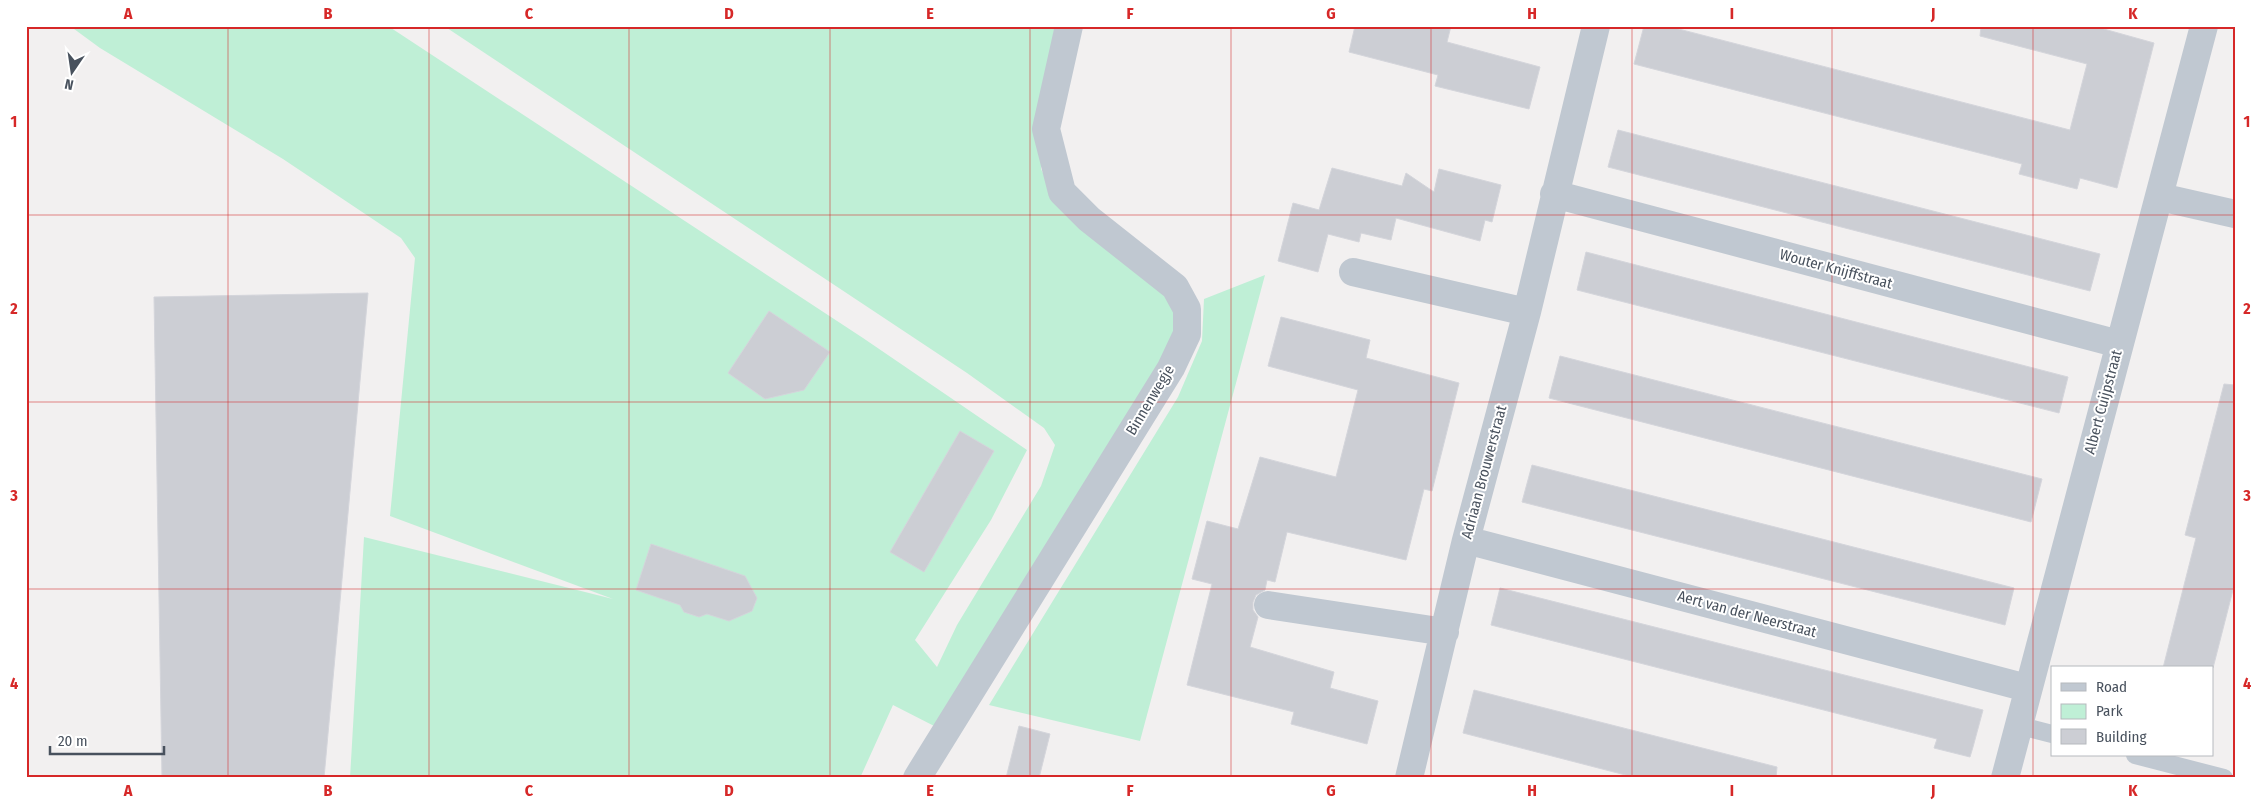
<svg xmlns="http://www.w3.org/2000/svg" width="2261" height="804" viewBox="0 0 2261 804" font-family="'Fira Sans Condensed',sans-serif">
<style>
.green{fill:#bfefd6}
.building{fill:#ccced4;stroke:#d4d5db}
.lines{fill:none;stroke-linecap:round;stroke-linejoin:round}
.service{stroke:#c0c8d1;stroke-width:18}
.minor{stroke:#c0c8d1;stroke-width:28}
.grid{fill:none;stroke:#d62828;stroke-width:1;stroke-opacity:0.55}
.labels{text-anchor:middle;stroke-width:4;stroke-linejoin:round;paint-order:stroke}
.street-label{font-size:15px;fill:#48515d;stroke:#fff}
.neatline{fill:none;stroke:#d62828;stroke-width:2}
.grid-label{font-size:16px;text-anchor:middle;font-weight:bold;fill:#d62828}
</style>
<rect width="100%" height="100%" fill="#f2f0f0"/>
<path class="green" d="M 70,26 L 388,26 L 863,338 L 1027,450 L 991,520 L 915,640 L 937,667 L 957,625 L 1041,486 L 1055,445 L 1044,428 L 967,373 L 444,26 L 1055,26 L 1041,103 L 1041,169 L 1058,203 L 1168,291 L 1179,325 L 1165,358 L 940,729 L 893,705 L 860,778 L 350,778 L 364,537 L 613,599 L 390,516 L 415,258 L 401,238 L 283,159 L 100,48 Z
M 1265,275 L 1140,741 L 989,705 L 1178,397 L 1202,341 L 1204,299 Z"/>
<path class="building" d="M 1355,26 L 1451,26 L 1447,42 L 1540,67 L 1529,109 L 1435,86 L 1438,75 L 1349,52 Z
M 1644,26 L 1667,26 L 2070,130 L 2087,64 L 1980,36 L 1981,26 L 2093,26 L 2154,43 L 2117,188 L 2080,178 L 2077,189 L 2019,174 L 2022,164 L 1634,64 Z
M 1618,130 L 2100,254 L 2090,291 L 1608,167 Z
M 1332,168 L 1402,186 L 1406,173 L 1434,192 L 1439,169 L 1501,185 L 1492,222 L 1485,220 L 1480,241 L 1396,218 L 1391,240 L 1361,233 L 1359,242 L 1328,234 L 1318,272 L 1278,261 L 1293,203 L 1319,210 Z
M 1586,252 L 2068,377 L 2059,413 L 1577,290 Z
M 368,293 L 324,778 L 162,778 L 154,297 Z
M 769,311 L 830,352 L 804,390 L 765,399 L 728,373 Z
M 1281,317 L 1370,340 L 1366,358 L 1459,383 L 1432,491 L 1424,489 L 1406,560 L 1287,532 L 1275,582 L 1267,580 L 1265,590 L 1256,595 L 1253,602 L 1253,610 L 1258,617 L 1250,647 L 1334,672 L 1330,688 L 1378,701 L 1367,744 L 1291,724 L 1294,712 L 1187,685 L 1212,584 L 1192,579 L 1207,521 L 1238,529 L 1260,457 L 1336,477 L 1358,390 L 1268,366 Z
M 1560,356 L 2042,479 L 2031,522 L 1549,398 Z
M 2224,384 L 2235,385 L 2235,582 L 2213,668 L 2163,668 L 2196,538 L 2185,535 Z
M 960,431 L 994,451 L 924,572 L 890,552 Z
M 1532,465 L 2014,588 L 2005,625 L 1522,502 Z
M 651,544 L 745,576 L 757,598 L 752,611 L 729,621 L 707,614 L 699,617 L 684,612 L 680,605 L 636,590 Z
M 1500,588 L 1983,710 L 1973,747 L 1970,757 L 1934,748 L 1937,739 L 1491,625 Z
M 1474,690 L 1777,767 L 1776,778 L 1637,778 L 1463,733 Z
M 1019,726 L 1050,734 L 1039,778 L 1006,778 Z"/>
<g class="lines">
<path class="service" d="M 2017,725 L 2052,734
M 2135,755 L 2224,778"/>
<path class="minor" d="M 1554,194 L 2119,344
M 2160,197 L 2235,214
M 1353,272 L 1527,312
M 1466,540 L 2027,688
M 1268,605 L 1445,632
M 917,778 L 1171,368 L 1187,334 L 1187,309 L 1175,287 L 1089,219 L 1062,192 L 1046,129 L 1069,26
M 1409,778 L 1466,540 L 1527,312 L 1596,26
M 2005,778 L 2204,26"/>
</g>
<path class="grid" d="M 228,26 L 228,778M 429,26 L 429,778M 629,26 L 629,778M 830,26 L 830,778M 1030,26 L 1030,778M 1231,26 L 1231,778M 1431,26 L 1431,778M 1632,26 L 1632,778M 1832,26 L 1832,778M 2033,26 L 2033,778M 26,215 L 2235,215M 26,402 L 2235,402M 26,589 L 2235,589"/>
<g class="labels">
<g class="street-label">
<text transform="translate(1836 269) rotate(15)" y="5">Wouter Knijffstraat</text>
<text transform="translate(1150 400) rotate(-59)" y="5">Binnenwegje</text>
<text transform="translate(2103 402) rotate(-75)" y="5">Albert Cuijpstraat</text>
<text transform="translate(1484 472) rotate(-75)" y="5">Adriaan Brouwerstraat</text>
<text transform="translate(1747 614) rotate(15)" y="5">Aert van der Neerstraat</text>
</g>
</g>
<rect width="2261" height="804" fill="none" stroke="#ffffff" stroke-width="55"/>
<rect x="2051" y="666" width="162" height="90" fill="#ffffff" stroke="#b6b9be"/>
<rect x="2061" y="683" width="25" height="8" fill="#c0c8d1" stroke="#b6b9be"/>
<text x="2096" y="692" font-size="15" fill="#48515d">Road</text>
<rect x="2061" y="704" width="25" height="15" fill="#bfefd6" stroke="#b6b9be"/>
<text x="2096" y="716" font-size="15" fill="#48515d">Park</text>
<rect x="2061" y="729" width="25" height="15" fill="#ccced4" stroke="#b6b9be"/>
<text x="2096" y="742" font-size="15" fill="#48515d">Building</text>
<g transform="translate(72 72) rotate(193)" stroke="#ffffff" stroke-width="4" paint-order="stroke">
<path d="M0-4L9 19L0 12L-9 19Z" fill="#48515d"/>
<text y="-8" font-size="14" font-weight="bold" text-anchor="middle" fill="#48515d">N</text>
</g>
<path d="M50 746v8h114v-8" fill="none" stroke="#48515d" stroke-width="2.5"/>
<text x="58" y="746" font-size="15" fill="#48515d" stroke="#ffffff" stroke-width="4" paint-order="stroke">20 m</text>
<rect x="28" y="28" width="2206" height="748" class="neatline"/>
<g class="grid-label">
<text x="128" y="19">A</text>
<text x="328" y="19">B</text>
<text x="529" y="19">C</text>
<text x="729" y="19">D</text>
<text x="930" y="19">E</text>
<text x="1130" y="19">F</text>
<text x="1331" y="19">G</text>
<text x="1532" y="19">H</text>
<text x="1732" y="19">I</text>
<text x="1933" y="19">J</text>
<text x="2133" y="19">K</text>
<text x="14" y="127">1</text>
<text x="2247" y="127">1</text>
<text x="14" y="314">2</text>
<text x="2247" y="314">2</text>
<text x="14" y="501">3</text>
<text x="2247" y="501">3</text>
<text x="14" y="689">4</text>
<text x="2247" y="689">4</text>
<text x="128" y="796">A</text>
<text x="328" y="796">B</text>
<text x="529" y="796">C</text>
<text x="729" y="796">D</text>
<text x="930" y="796">E</text>
<text x="1130" y="796">F</text>
<text x="1331" y="796">G</text>
<text x="1532" y="796">H</text>
<text x="1732" y="796">I</text>
<text x="1933" y="796">J</text>
<text x="2133" y="796">K</text>
</g>
</svg>
